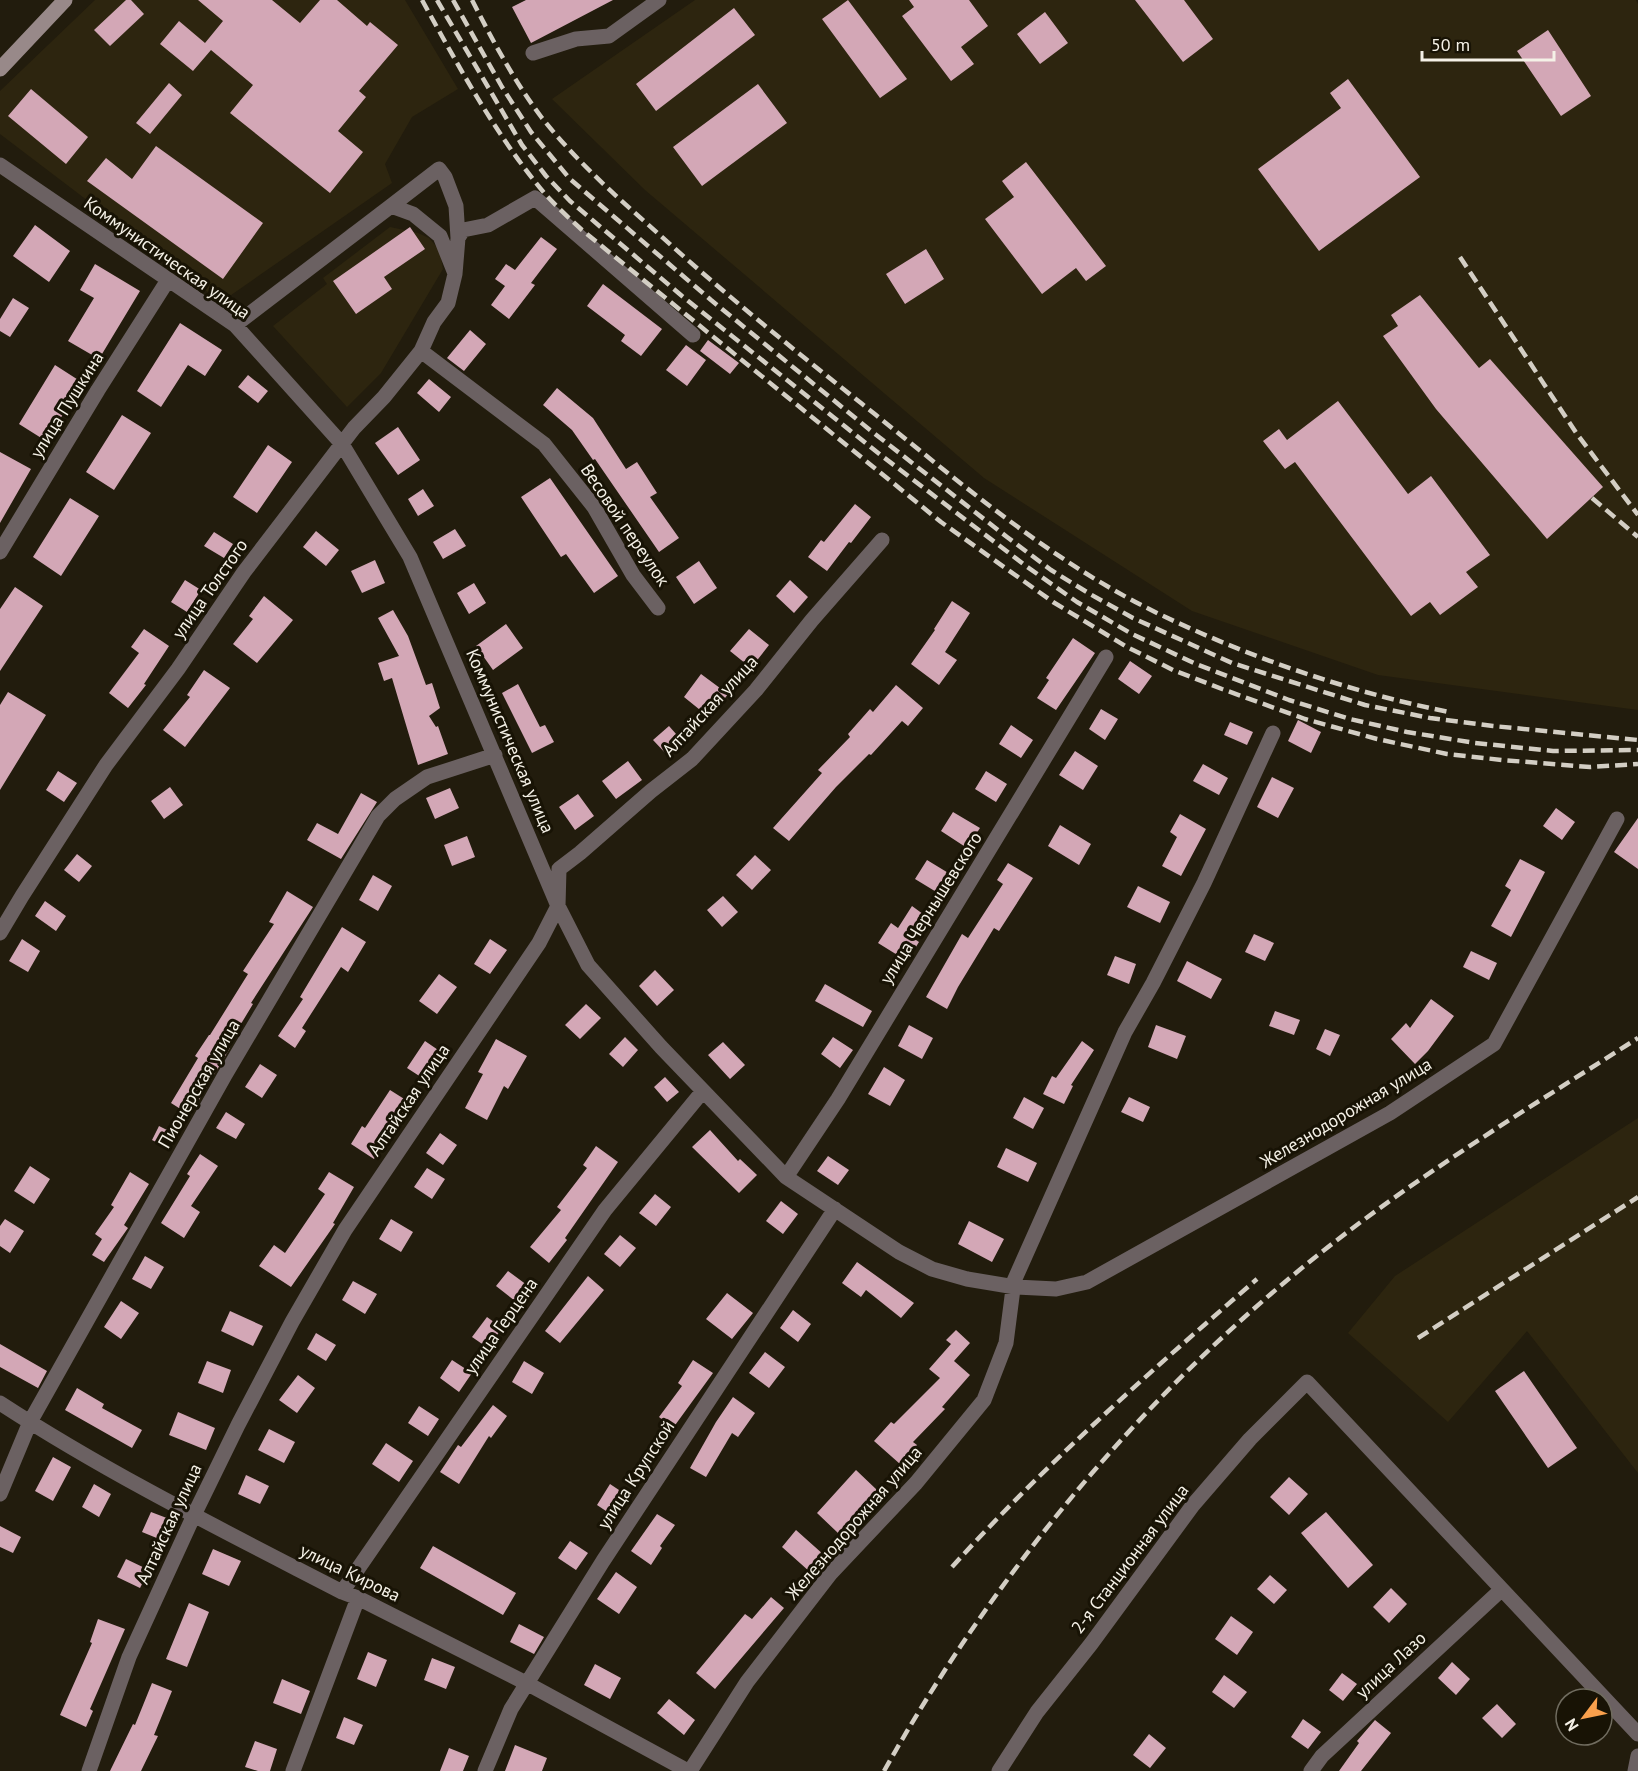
<svg xmlns="http://www.w3.org/2000/svg" width="1638" height="1771" viewBox="0 0 1638 1771" font-family="'PT Sans',sans-serif">
<style>
.built{fill:#2d250f}
.building{fill:#d3a7b6}
.lines{fill:none;stroke-linecap:round;stroke-linejoin:round}
.minor{stroke:#6b6162;stroke-width:15}
.secondary{stroke:#988989;stroke-width:15}
.rail{stroke:#d3cec4;stroke-width:4.5;stroke-dasharray:12 6;stroke-linecap:butt}
.labels{text-anchor:middle;stroke-width:6;stroke-linejoin:round;paint-order:stroke}
.street-label{font-size:18px;fill:#f5f1e7;stroke:#181305}
</style>
<rect width="100%" height="100%" fill="#221c0d"/>
<path class="built" d="M 95,0 L 405,0 L 458,89 L 412,117 L 385,164 L 392,183 L 221,302 L 0,134 L 0,91 Z
M 695,0 L 1636,0 L 1638,4 L 1638,710 L 1378,675 L 1192,611 L 984,478 L 645,190 L 552,99 Z
M 390,227 L 418,233 L 429,238 L 440,251 L 443,269 L 381,373 L 347,407 L 273,326 L 327,284 L 323,278 Z
M 1638,1118 L 1638,1473 L 1527,1331 L 1448,1422 L 1348,1333 L 1395,1276 Z"/>
<path class="building" d="M 126,0 L 131,0 L 144,14 L 110,46 L 94,30 Z
M 198,0 L 272,0 L 300,23 L 320,0 L 337,0 L 367,26 L 370,22 L 398,45 L 359,91 L 366,97 L 338,131 L 363,152 L 330,193 L 230,113 L 253,85 L 211,50 L 193,71 L 160,44 L 179,21 L 205,43 L 223,21 Z
M 526,0 L 613,0 L 531,43 L 512,7 Z
M 848,0 L 907,79 L 880,98 L 822,19 Z
M 909,0 L 969,0 L 988,26 L 961,47 L 974,64 L 951,81 L 902,16 L 914,7 Z
M 1135,0 L 1184,0 L 1213,39 L 1183,62 Z
M 734,8 L 755,35 L 656,111 L 636,84 Z
M 1045,12 L 1068,43 L 1040,64 L 1017,34 Z
M 1548,30 L 1591,96 L 1561,116 L 1517,51 Z
M 1348,79 L 1420,177 L 1319,251 L 1258,169 L 1341,108 L 1330,93 Z
M 169,83 L 182,95 L 150,134 L 136,123 Z
M 758,84 L 787,123 L 702,186 L 673,147 Z
M 31,89 L 88,137 L 66,164 L 8,116 Z
M 156,146 L 263,223 L 223,279 L 87,181 L 106,158 L 132,179 Z
M 1026,162 L 1106,266 L 1086,281 L 1076,268 L 1042,294 L 985,219 L 1014,197 L 1002,181 Z
M 35,225 L 70,251 L 49,282 L 13,256 Z
M 410,227 L 425,249 L 384,277 L 392,289 L 356,314 L 333,281 Z
M 541,237 L 557,249 L 531,283 L 535,285 L 509,319 L 491,305 L 505,286 L 495,279 L 506,264 L 515,270 Z
M 926,249 L 944,279 L 905,304 L 886,274 Z
M 95,264 L 140,291 L 99,359 L 68,341 L 94,298 L 80,290 Z
M 603,284 L 662,329 L 641,356 L 621,341 L 625,335 L 587,306 Z
M 1420,295 L 1479,368 L 1490,359 L 1603,487 L 1547,539 L 1436,409 L 1383,336 L 1398,326 L 1391,315 Z
M 13,298 L 29,308 L 10,337 L 0,331 L 0,319 Z
M 180,323 L 222,350 L 205,376 L 188,365 L 161,407 L 137,391 Z
M 470,330 L 486,344 L 464,371 L 447,358 Z
M 708,340 L 739,363 L 730,374 L 700,351 Z
M 686,345 L 706,360 L 687,386 L 666,370 Z
M 55,365 L 83,383 L 46,441 L 19,424 Z
M 248,375 L 268,391 L 258,403 L 238,387 Z
M 429,379 L 451,397 L 439,412 L 417,393 Z
M 557,388 L 593,418 L 626,469 L 637,462 L 657,493 L 650,497 L 679,538 L 659,552 L 595,459 L 593,460 L 572,430 L 543,405 Z
M 1338,401 L 1408,494 L 1431,476 L 1490,555 L 1466,572 L 1478,587 L 1440,615 L 1430,602 L 1411,616 L 1295,462 L 1285,469 L 1263,441 L 1279,429 L 1287,440 Z
M 122,415 L 151,433 L 114,490 L 86,472 Z
M 398,427 L 420,460 L 398,475 L 375,443 Z
M 268,445 L 292,462 L 257,513 L 233,497 Z
M 0,452 L 31,469 L 0,523 Z
M 550,478 L 618,576 L 594,593 L 566,554 L 561,557 L 521,497 Z
M 423,489 L 434,506 L 418,516 L 408,499 Z
M 70,498 L 99,516 L 61,576 L 33,557 Z
M 855,504 L 871,517 L 851,543 L 849,542 L 827,571 L 808,557 L 821,540 L 824,542 Z
M 455,529 L 466,546 L 443,559 L 433,542 Z
M 316,531 L 339,550 L 326,566 L 303,547 Z
M 214,532 L 233,544 L 224,558 L 204,546 Z
M 375,560 L 385,583 L 362,593 L 351,571 Z
M 699,561 L 717,588 L 694,604 L 676,577 Z
M 185,580 L 201,590 L 187,612 L 171,602 Z
M 790,580 L 808,597 L 794,613 L 776,596 Z
M 474,583 L 486,603 L 469,614 L 457,593 Z
M 15,587 L 43,606 L 0,671 L 0,609 Z
M 264,596 L 293,620 L 257,663 L 233,644 L 253,619 L 249,616 Z
M 952,601 L 970,613 L 945,652 L 957,660 L 939,685 L 911,664 L 935,630 L 934,629 Z
M 393,610 L 408,636 L 426,685 L 432,683 L 440,708 L 429,716 L 436,727 L 438,726 L 448,754 L 418,765 L 392,678 L 384,681 L 378,663 L 399,656 L 378,618 Z
M 506,624 L 523,648 L 493,670 L 476,646 Z
M 144,629 L 169,646 L 144,684 L 146,685 L 128,708 L 109,693 L 139,653 L 131,647 Z
M 749,629 L 769,645 L 751,668 L 730,651 Z
M 1073,638 L 1095,653 L 1056,710 L 1037,698 L 1049,680 L 1046,678 Z
M 1130,661 L 1152,676 L 1139,694 L 1118,679 Z
M 204,670 L 230,688 L 185,747 L 163,730 L 190,697 L 187,695 Z
M 701,674 L 728,694 L 710,718 L 684,697 Z
M 518,684 L 540,727 L 545,725 L 554,742 L 532,753 L 502,693 Z
M 896,685 L 923,708 L 908,726 L 902,721 L 871,755 L 869,754 L 836,787 L 789,841 L 773,828 L 822,773 L 818,770 L 850,737 L 848,734 L 870,709 L 873,712 Z
M 8,692 L 46,715 L 0,790 L 0,705 Z
M 1101,709 L 1118,719 L 1105,740 L 1089,729 Z
M 1298,720 L 1321,732 L 1311,753 L 1288,741 Z
M 1230,722 L 1253,732 L 1247,745 L 1224,735 Z
M 1011,725 L 1033,740 L 1021,758 L 999,744 Z
M 669,726 L 684,743 L 669,757 L 653,740 Z
M 1075,751 L 1098,766 L 1083,790 L 1059,775 Z
M 628,761 L 642,780 L 616,799 L 602,781 Z
M 1203,764 L 1228,778 L 1219,795 L 1193,781 Z
M 58,771 L 77,783 L 64,802 L 46,790 Z
M 986,771 L 1007,784 L 996,802 L 975,789 Z
M 1272,777 L 1294,788 L 1278,818 L 1257,807 Z
M 170,787 L 183,805 L 164,819 L 151,801 Z
M 450,788 L 459,808 L 435,819 L 426,798 Z
M 361,793 L 377,802 L 341,859 L 307,840 L 317,823 L 338,834 Z
M 578,794 L 594,816 L 575,830 L 559,807 Z
M 1556,808 L 1575,822 L 1562,840 L 1543,826 Z
M 953,812 L 980,828 L 967,848 L 941,831 Z
M 1180,814 L 1206,829 L 1181,876 L 1162,866 L 1177,837 L 1170,832 Z
M 1638,818 L 1638,869 L 1614,852 Z
M 1060,825 L 1091,844 L 1079,865 L 1048,846 Z
M 467,836 L 475,857 L 452,866 L 444,845 Z
M 77,854 L 92,866 L 79,882 L 64,870 Z
M 755,855 L 771,870 L 752,890 L 736,875 Z
M 1520,859 L 1545,872 L 1511,937 L 1491,926 L 1511,890 L 1505,886 Z
M 927,860 L 950,874 L 938,893 L 915,879 Z
M 1008,863 L 1033,878 L 999,931 L 994,928 L 958,987 L 947,1009 L 926,997 L 962,934 L 968,938 L 1003,884 L 997,880 Z
M 373,875 L 392,886 L 378,911 L 359,900 Z
M 1138,886 L 1170,902 L 1160,923 L 1127,907 Z
M 287,891 L 313,907 L 251,1003 L 253,1004 L 227,1047 L 230,1048 L 190,1115 L 171,1103 L 198,1058 L 195,1056 L 209,1035 L 210,1035 L 248,974 L 243,971 L 274,924 L 269,922 Z
M 723,896 L 738,912 L 722,927 L 707,910 Z
M 45,901 L 66,916 L 56,931 L 35,916 Z
M 912,906 L 927,917 L 913,938 L 919,942 L 907,961 L 878,943 L 891,923 L 898,928 Z
M 342,927 L 366,942 L 348,972 L 341,967 L 302,1028 L 306,1031 L 295,1048 L 278,1036 L 303,999 L 300,997 Z
M 1254,934 L 1274,943 L 1265,961 L 1245,952 Z
M 22,939 L 40,951 L 28,972 L 9,961 Z
M 490,939 L 507,950 L 490,974 L 474,964 Z
M 1471,951 L 1497,963 L 1489,980 L 1463,967 Z
M 1115,956 L 1136,964 L 1129,984 L 1107,975 Z
M 1187,961 L 1222,979 L 1211,999 L 1177,981 Z
M 655,970 L 674,990 L 657,1006 L 639,986 Z
M 439,974 L 457,987 L 437,1014 L 419,1001 Z
M 825,984 L 872,1011 L 863,1027 L 815,1001 Z
M 1431,999 L 1454,1016 L 1428,1051 L 1415,1064 L 1391,1039 L 1406,1023 L 1410,1028 Z
M 586,1004 L 601,1018 L 580,1039 L 565,1025 Z
M 1275,1011 L 1300,1020 L 1294,1035 L 1269,1026 Z
M 909,1025 L 933,1038 L 922,1059 L 898,1046 Z
M 1156,1025 L 1186,1036 L 1177,1059 L 1148,1047 Z
M 1325,1029 L 1340,1035 L 1330,1056 L 1316,1049 Z
M 625,1037 L 638,1050 L 623,1067 L 609,1054 Z
M 833,1037 L 853,1050 L 840,1068 L 821,1054 Z
M 496,1039 L 527,1056 L 508,1089 L 504,1086 L 487,1120 L 465,1108 L 483,1074 L 478,1072 Z
M 425,1041 L 444,1054 L 427,1081 L 407,1068 Z
M 1082,1041 L 1094,1050 L 1071,1085 L 1073,1086 L 1064,1104 L 1043,1094 L 1052,1076 L 1056,1078 Z
M 723,1042 L 745,1065 L 730,1079 L 708,1055 Z
M 260,1064 L 277,1075 L 262,1098 L 245,1087 Z
M 884,1067 L 905,1080 L 890,1106 L 868,1094 Z
M 665,1077 L 679,1092 L 667,1102 L 654,1087 Z
M 390,1090 L 409,1102 L 374,1159 L 351,1144 L 362,1126 L 365,1128 Z
M 1024,1097 L 1044,1108 L 1033,1129 L 1013,1118 Z
M 1129,1097 L 1150,1107 L 1143,1122 L 1121,1112 Z
M 226,1112 L 245,1124 L 236,1139 L 216,1128 Z
M 159,1126 L 177,1135 L 170,1149 L 152,1140 Z
M 710,1130 L 738,1161 L 740,1159 L 757,1175 L 739,1193 L 692,1147 Z
M 440,1133 L 457,1145 L 443,1165 L 426,1153 Z
M 596,1146 L 618,1162 L 565,1238 L 567,1240 L 549,1263 L 530,1247 L 561,1210 L 557,1207 L 587,1168 L 583,1165 Z
M 1006,1148 L 1037,1163 L 1028,1182 L 997,1167 Z
M 200,1154 L 218,1166 L 191,1206 L 200,1212 L 184,1238 L 161,1223 L 190,1176 L 187,1174 Z
M 828,1156 L 849,1170 L 838,1185 L 817,1171 Z
M 30,1166 L 50,1179 L 34,1204 L 14,1191 Z
M 427,1168 L 445,1179 L 432,1199 L 414,1187 Z
M 130,1172 L 149,1184 L 124,1225 L 128,1228 L 104,1262 L 92,1255 L 102,1239 L 95,1234 L 114,1207 L 111,1205 Z
M 329,1172 L 354,1187 L 333,1223 L 335,1224 L 291,1287 L 259,1266 L 274,1245 L 285,1253 L 325,1194 L 318,1189 Z
M 655,1194 L 671,1207 L 656,1226 L 639,1213 Z
M 781,1201 L 798,1214 L 783,1234 L 766,1221 Z
M 5,1219 L 24,1231 L 10,1253 L 0,1246 L 0,1226 Z
M 391,1219 L 413,1232 L 401,1252 L 379,1239 Z
M 969,1221 L 1004,1239 L 992,1262 L 958,1244 Z
M 620,1235 L 636,1248 L 620,1267 L 604,1254 Z
M 145,1256 L 164,1267 L 151,1289 L 132,1279 Z
M 857,1262 L 914,1303 L 901,1318 L 866,1290 L 861,1297 L 842,1283 Z
M 508,1271 L 531,1288 L 519,1304 L 496,1286 Z
M 588,1276 L 604,1290 L 560,1343 L 545,1331 Z
M 353,1281 L 377,1294 L 365,1314 L 342,1300 Z
M 727,1293 L 753,1313 L 732,1339 L 706,1319 Z
M 121,1301 L 139,1313 L 121,1339 L 104,1327 Z
M 793,1310 L 811,1324 L 798,1342 L 780,1328 Z
M 230,1311 L 263,1326 L 253,1346 L 221,1331 Z
M 487,1317 L 502,1328 L 488,1348 L 472,1337 Z
M 956,1330 L 970,1343 L 954,1361 L 970,1375 L 942,1407 L 945,1409 L 913,1442 L 917,1445 L 900,1464 L 874,1441 L 891,1422 L 894,1424 L 940,1378 L 929,1369 L 951,1344 L 946,1340 Z
M 316,1333 L 336,1345 L 326,1361 L 307,1349 Z
M 0,1344 L 47,1371 L 38,1388 L 0,1367 Z
M 765,1352 L 785,1367 L 769,1388 L 749,1373 Z
M 452,1360 L 472,1373 L 459,1392 L 440,1378 Z
M 693,1360 L 713,1373 L 673,1428 L 659,1417 L 682,1386 L 678,1383 Z
M 207,1361 L 231,1370 L 223,1393 L 198,1383 Z
M 524,1361 L 544,1373 L 532,1394 L 512,1382 Z
M 1524,1371 L 1577,1448 L 1548,1468 L 1495,1391 Z
M 298,1375 L 315,1388 L 297,1413 L 279,1400 Z
M 77,1388 L 104,1404 L 102,1408 L 142,1430 L 132,1448 L 65,1410 Z
M 733,1397 L 755,1413 L 738,1437 L 732,1433 L 706,1477 L 690,1468 L 716,1422 Z
M 493,1405 L 507,1416 L 491,1438 L 489,1436 L 459,1484 L 440,1472 L 458,1445 L 461,1447 Z
M 419,1406 L 439,1419 L 428,1436 L 408,1423 Z
M 178,1412 L 215,1428 L 206,1450 L 169,1435 Z
M 269,1429 L 295,1442 L 284,1463 L 258,1450 Z
M 386,1443 L 413,1461 L 399,1482 L 372,1464 Z
M 53,1457 L 71,1467 L 53,1501 L 35,1491 Z
M 856,1470 L 877,1490 L 838,1533 L 817,1513 Z
M 246,1475 L 269,1486 L 260,1504 L 238,1494 Z
M 1289,1477 L 1308,1494 L 1289,1515 L 1270,1497 Z
M 94,1484 L 111,1494 L 99,1517 L 82,1507 Z
M 610,1484 L 628,1496 L 615,1517 L 597,1505 Z
M 151,1512 L 172,1520 L 164,1541 L 142,1532 Z
M 1326,1512 L 1373,1565 L 1348,1588 L 1301,1533 Z
M 657,1514 L 675,1525 L 660,1546 L 662,1548 L 651,1565 L 631,1551 Z
M 0,1526 L 21,1537 L 13,1553 L 0,1547 Z
M 796,1530 L 824,1555 L 810,1572 L 782,1547 Z
M 570,1541 L 588,1553 L 576,1570 L 558,1558 Z
M 433,1546 L 516,1593 L 503,1615 L 420,1568 Z
M 213,1549 L 241,1561 L 229,1586 L 202,1574 Z
M 126,1559 L 149,1570 L 140,1588 L 117,1577 Z
M 616,1572 L 637,1587 L 619,1614 L 597,1599 Z
M 1270,1575 L 1287,1590 L 1274,1604 L 1257,1589 Z
M 1391,1588 L 1407,1604 L 1389,1623 L 1373,1607 Z
M 771,1597 L 784,1608 L 715,1689 L 696,1673 L 745,1614 L 752,1619 Z
M 189,1603 L 209,1612 L 187,1667 L 166,1659 Z
M 1231,1616 L 1253,1632 L 1237,1655 L 1215,1639 Z
M 98,1619 L 125,1629 L 90,1709 L 93,1711 L 86,1727 L 60,1715 L 92,1643 L 90,1642 Z
M 519,1624 L 544,1637 L 534,1654 L 510,1642 Z
M 368,1652 L 387,1660 L 376,1687 L 357,1679 Z
M 432,1658 L 455,1667 L 446,1689 L 424,1680 Z
M 1452,1662 L 1470,1679 L 1456,1695 L 1438,1678 Z
M 595,1664 L 621,1678 L 610,1699 L 584,1685 Z
M 1342,1673 L 1357,1684 L 1343,1701 L 1329,1690 Z
M 1224,1675 L 1247,1692 L 1234,1708 L 1212,1692 Z
M 282,1679 L 310,1691 L 301,1714 L 273,1703 Z
M 152,1683 L 172,1691 L 154,1735 L 158,1736 L 141,1771 L 110,1771 L 133,1724 L 135,1725 Z
M 669,1699 L 695,1720 L 684,1735 L 657,1713 Z
M 1497,1704 L 1516,1724 L 1502,1738 L 1482,1718 Z
M 344,1717 L 363,1725 L 354,1745 L 336,1738 Z
M 1303,1719 L 1321,1732 L 1308,1749 L 1291,1737 Z
M 1375,1720 L 1391,1733 L 1361,1771 L 1339,1771 L 1359,1743 L 1357,1741 Z
M 1149,1734 L 1166,1748 L 1150,1768 L 1133,1755 Z
M 255,1741 L 277,1749 L 270,1771 L 258,1771 L 245,1767 Z
M 515,1745 L 547,1758 L 542,1771 L 505,1771 Z
M 449,1748 L 469,1756 L 463,1771 L 440,1771 Z"/>
<g class="lines">
<path class="minor" d="M 533,53 L 576,39 L 609,36 L 659,0
M 0,165 L 235,325 L 342,444 L 410,557 L 558,906 L 588,965 L 661,1047 L 786,1177 L 899,1252 L 932,1269 L 967,1279 L 1015,1287 L 1056,1289 L 1087,1282 L 1390,1113 L 1494,1044 L 1617,819
M 458,238 L 463,230 L 488,225 L 535,198 L 693,335
M 235,325 L 391,206 L 413,214 L 440,236 L 454,271
M 421,351 L 544,444 L 594,507 L 633,575 L 658,608
M 0,552 L 98,390 L 168,280
M 0,933 L 22,896 L 106,765 L 178,669 L 244,572 L 354,428 L 384,397 L 421,351 L 434,322 L 448,303 L 455,274 L 458,238 L 456,206 L 445,177 L 439,169 L 391,206
M 786,1177 L 838,1099 L 1106,657
M 0,1403 C 109,1474 226,1532 342,1592 L 358,1598 L 528,1684 L 688,1771
M 0,1494 L 30,1422 L 225,1075 L 378,816 L 395,799 L 427,777 L 495,755
M 342,1592 L 605,1210 L 703,1091
M 89,1771 L 129,1657 L 194,1515 L 238,1425 L 292,1322 L 345,1230 L 539,943 L 558,906 L 559,869 L 580,853 L 651,791 L 692,759 L 756,690 L 812,620 L 882,540
M 293,1771 L 358,1598
M 485,1771 L 511,1709 L 603,1561 L 835,1209
M 690,1771 L 747,1682 L 831,1573 L 916,1483 L 984,1400 L 1006,1343 L 1014,1281 L 1125,1032 L 1153,983 L 1204,883 L 1273,733
M 999,1771 L 1037,1712 L 1091,1644 L 1193,1505 L 1250,1439 L 1307,1382 L 1638,1734
M 1311,1771 L 1322,1756 L 1501,1590
M 1635,1771 L 1638,1756"/>
<path class="secondary" d="M 0,69 L 65,0"/>
<path class="rail" d="M 422,0 C 459,67 496,136 546,195 C 557,207 570,219 582,230 L 941,522 L 1053,602 L 1127,647 L 1173,670 L 1222,689 L 1305,719 L 1377,739 L 1447,754 L 1502,760 L 1590,767 L 1638,764
M 437,0 L 522,145 L 546,176 L 570,201 L 682,296 L 882,456 L 1026,566 L 1077,602 L 1132,634 L 1196,664 L 1289,700 L 1350,719 L 1407,732 L 1475,743 L 1553,751 L 1638,750
M 453,0 L 502,87 L 531,132 L 570,179 L 711,300 L 870,430 L 1007,537 L 1051,570 L 1090,594 L 1133,618 L 1232,663 L 1365,705 L 1430,718 L 1493,726 L 1638,740
M 472,0 C 493,41 514,81 542,118 C 577,162 619,199 661,236 C 730,299 803,357 876,415 C 964,486 1053,562 1155,612 C 1248,657 1349,692 1449,712
M 1460,257 L 1577,434 L 1638,515
M 1592,498 L 1638,537
M 1418,1338 L 1638,1197
M 952,1567 C 1046,1463 1151,1371 1257,1279
M 884,1771 C 996,1572 1143,1393 1323,1251 C 1423,1172 1532,1106 1638,1038"/>
</g>
<g class="labels">
<g class="street-label">
<text transform="translate(167 258) rotate(35)" y="6">Коммунистическая улица</text>
<text transform="translate(67 405) rotate(-58)" y="6">улица Пушкина</text>
<text transform="translate(625 525) rotate(56)" y="6">Весовой переулок</text>
<text transform="translate(210 589) rotate(-55)" y="6">улица Толстого</text>
<text transform="translate(710 706) rotate(-47)" y="6">Алтайская улица</text>
<text transform="translate(510 741) rotate(67)" y="6">Коммунистическая улица</text>
<text transform="translate(931 908) rotate(-58)" y="6">улица Чернышевского</text>
<text transform="translate(199 1084) rotate(-60)" y="6">Пионерская улица</text>
<text transform="translate(409 1100) rotate(-56)" y="6">Алтайская улица</text>
<text transform="translate(1346 1113) rotate(-31)" y="6">Железнодорожная улица</text>
<text transform="translate(501 1326) rotate(-55)" y="6">улица Герцена</text>
<text transform="translate(636 1475) rotate(-57)" y="6">улица Крупской</text>
<text transform="translate(854 1523) rotate(-49)" y="6">Железнодорожная улица</text>
<text transform="translate(169 1524) rotate(-65)" y="6">Алтайская улица</text>
<text transform="translate(1130 1559) rotate(-53)" y="6">2-я Станционная улица</text>
<text transform="translate(350 1573) rotate(26)" y="6">улица Кирова</text>
<text transform="translate(1391 1665) rotate(-43)" y="6">улица Лазо</text>
</g>
</g>
<g transform="translate(1584 1717) rotate(238)"><circle r="28" fill="#181305" stroke="#706c5f" stroke-width="1.5"/>
<path d="M0-4.5L10 22L0 15L-10 22Z" fill="#f9a04d"/>
<text y="-9" font-size="16" font-weight="bold" text-anchor="middle" fill="#f5f1e7">N</text>
</g>
<path d="M1422 51v9h132v-9" fill="none" stroke="#f5f1e7" stroke-width="3"/>
<text x="1431" y="51" font-size="18" fill="#f5f1e7" stroke="#181305" stroke-width="4.5" paint-order="stroke">50 m</text>
</svg>
